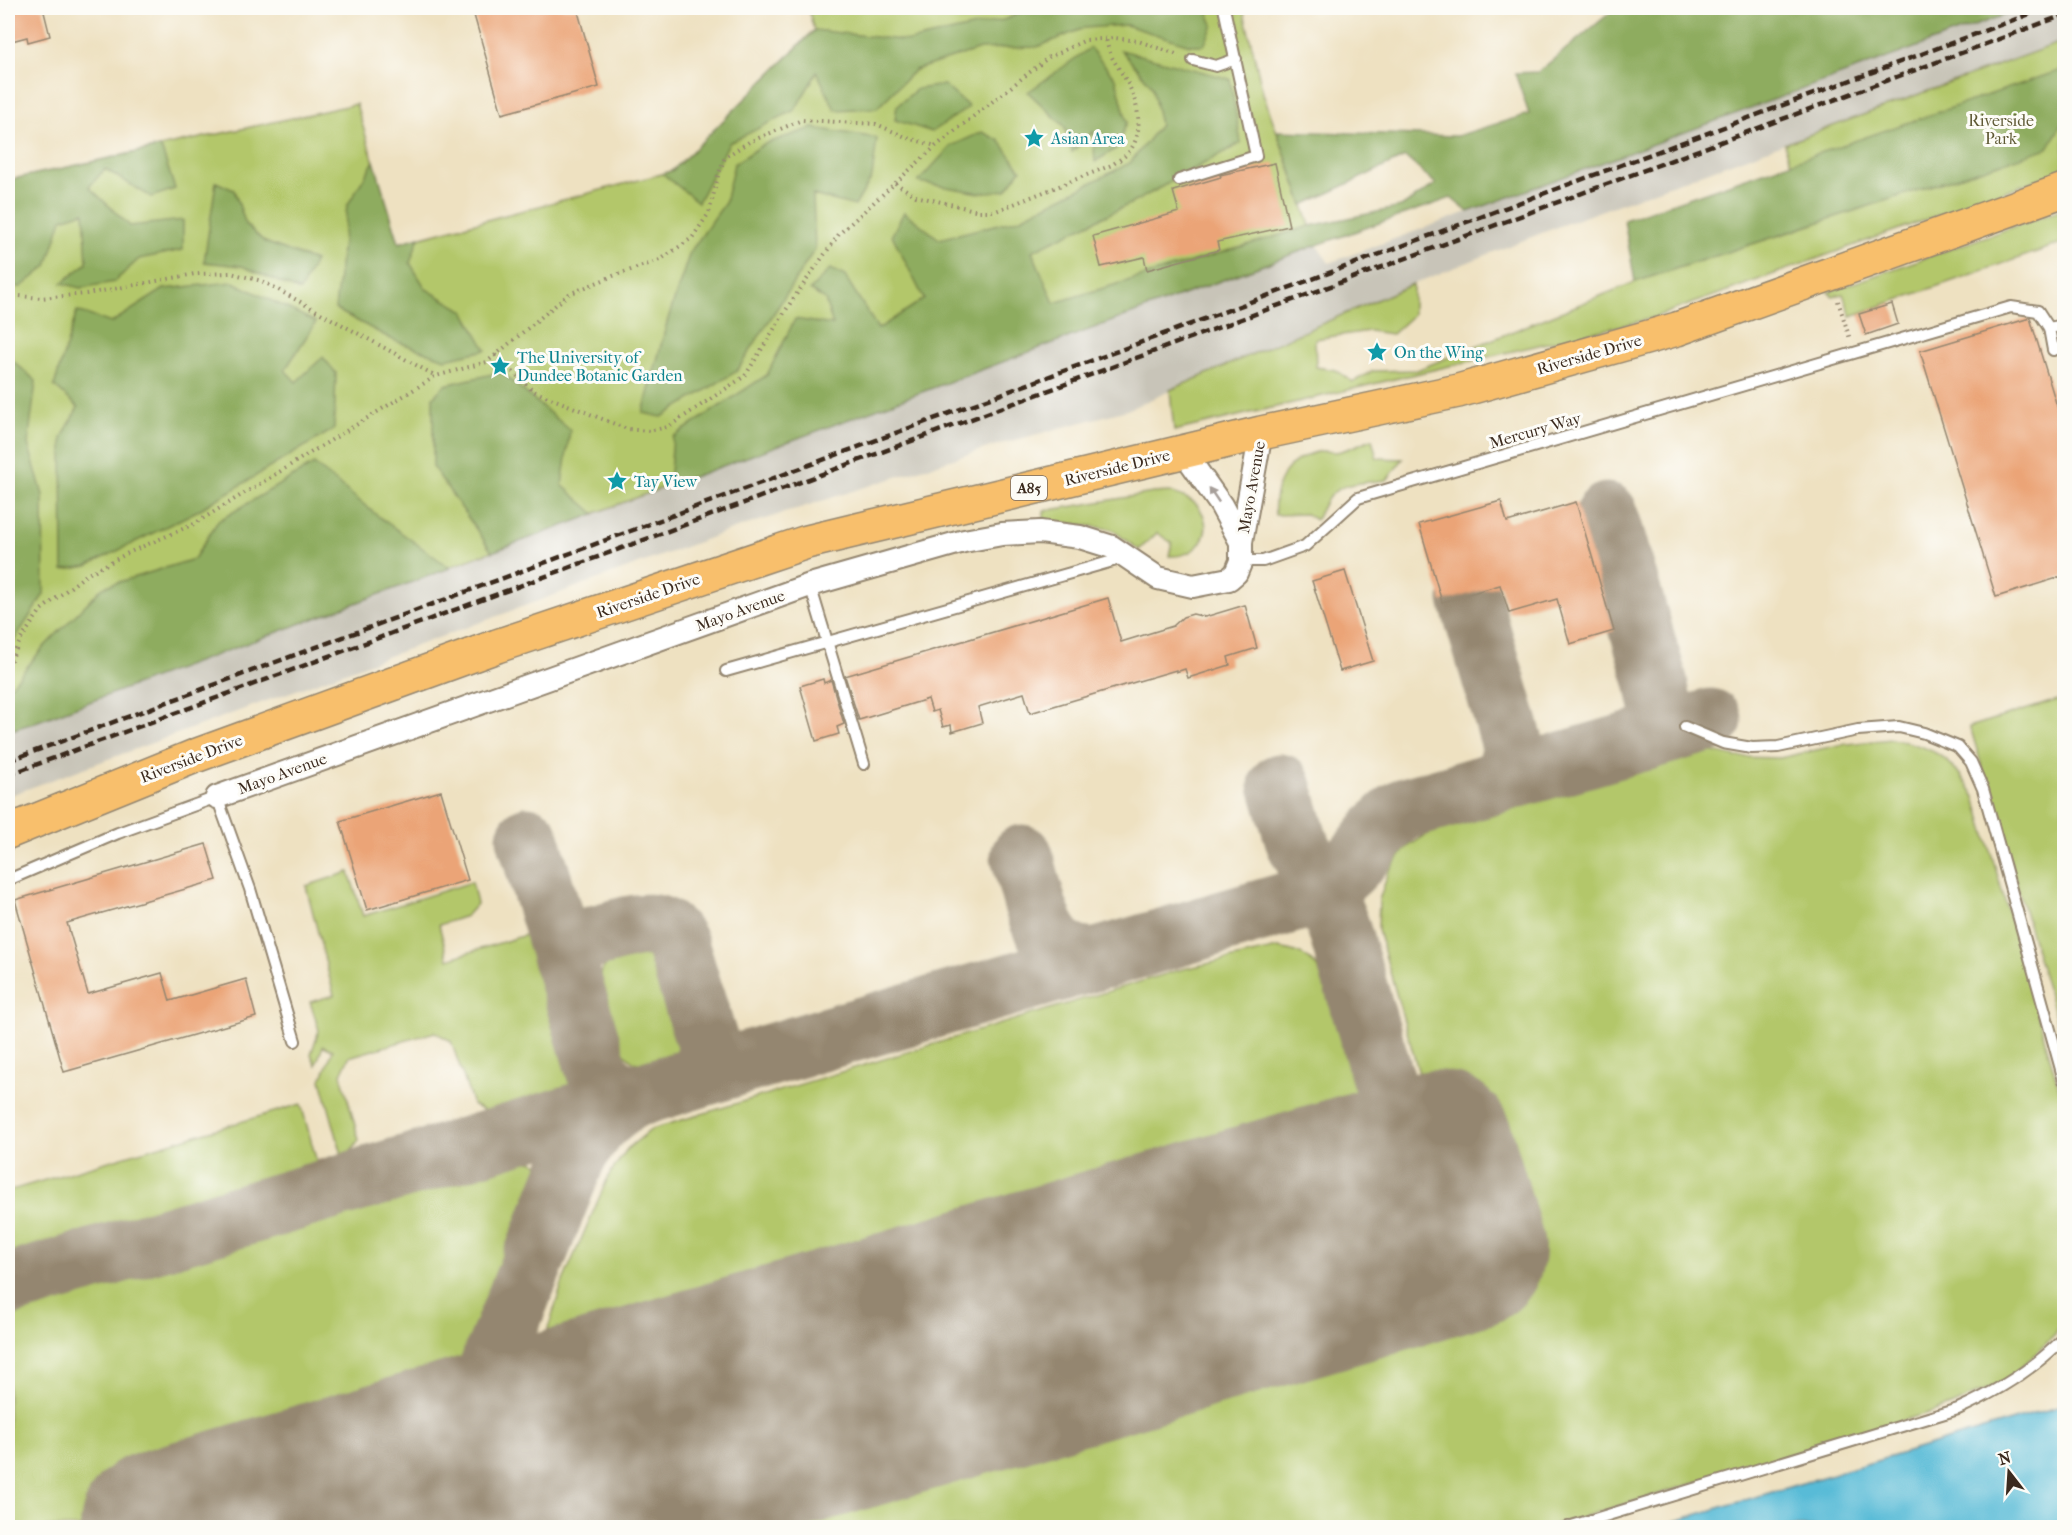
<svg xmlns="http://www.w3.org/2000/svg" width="2072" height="1535" viewBox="0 0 2072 1535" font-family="'IM FELL French Canon',serif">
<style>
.industrial{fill:#c8c4b8}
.green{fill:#b3c76b;stroke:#777844;stroke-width:1.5}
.forest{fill:#8eac5f;stroke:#646b3e;stroke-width:1.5}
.water{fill:#58bbd7;stroke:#4a727a;stroke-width:1.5}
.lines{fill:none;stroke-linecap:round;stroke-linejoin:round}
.taxiway{stroke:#948670;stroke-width:63}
.runway{stroke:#948670;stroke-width:158}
.building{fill:#eba477}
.service-casing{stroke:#948670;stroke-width:14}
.minor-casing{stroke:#948670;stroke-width:26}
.primary-casing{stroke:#948670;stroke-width:36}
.path{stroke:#948670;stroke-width:4;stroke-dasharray:1.5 4.5;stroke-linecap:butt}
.service{stroke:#fff;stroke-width:10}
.minor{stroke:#fff;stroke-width:22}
.primary{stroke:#f8bf6c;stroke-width:33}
.rail{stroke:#3b2a1e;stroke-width:4.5;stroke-dasharray:9 4.5;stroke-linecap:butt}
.oneway{fill:#a79f9a}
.labels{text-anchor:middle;stroke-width:6;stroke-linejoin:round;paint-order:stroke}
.shield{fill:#fdfcf7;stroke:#75695f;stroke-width:1.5}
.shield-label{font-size:15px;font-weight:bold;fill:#3b2a1e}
.park-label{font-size:16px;fill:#5f5935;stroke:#fdfcf7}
.culture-label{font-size:16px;fill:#0d838f;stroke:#fdfcf7;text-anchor:start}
.street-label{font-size:16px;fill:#3b2a1e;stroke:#fdfcf7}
</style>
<rect width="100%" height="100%" fill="#fdfcf7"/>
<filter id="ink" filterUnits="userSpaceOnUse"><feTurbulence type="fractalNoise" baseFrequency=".0167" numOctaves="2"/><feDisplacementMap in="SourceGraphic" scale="12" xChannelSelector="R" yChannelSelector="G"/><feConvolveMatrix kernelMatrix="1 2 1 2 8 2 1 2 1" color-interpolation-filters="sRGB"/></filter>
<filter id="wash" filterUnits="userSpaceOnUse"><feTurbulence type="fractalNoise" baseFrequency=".008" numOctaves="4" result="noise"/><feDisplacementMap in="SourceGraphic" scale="24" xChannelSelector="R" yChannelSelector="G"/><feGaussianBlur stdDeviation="1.35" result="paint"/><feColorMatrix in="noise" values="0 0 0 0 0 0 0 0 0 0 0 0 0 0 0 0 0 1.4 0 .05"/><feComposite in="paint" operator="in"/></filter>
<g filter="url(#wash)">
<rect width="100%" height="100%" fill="#eee1c1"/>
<path class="industrial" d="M 2023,8 L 2064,8 L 2064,41 L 1562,225 L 1413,284 L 1299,333 L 1127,410 L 997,445 L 734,529 L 8,796 L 8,731 L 1317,245 L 1329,263 Z"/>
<path class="green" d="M 808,8 L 1243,8 L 1263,93 L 1317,245 L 8,731 L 8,180 L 356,104 L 399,243 L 673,171 L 814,30 Z
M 2064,41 L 2064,170 L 1649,319 L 1174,431 L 1170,390 L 1413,284 L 1413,315 L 1392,334 L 1369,331 L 1315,339 L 1316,367 L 1336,370 L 1353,382 L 1372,371 L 1417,370 L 1635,282 L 1814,224 L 1784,144 Z
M 2064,209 L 2064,243 L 2057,245 L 1851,316 L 1843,294 L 1833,296 L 1828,292 Z
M 1372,439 L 1377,458 L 1403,459 L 1387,480 C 1349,485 1332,480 1316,520 L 1306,514 L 1275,515 C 1272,482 1288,457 1322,451 C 1327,451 1332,452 1336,452 C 1348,450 1361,443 1372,439 Z
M 1170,492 C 1178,495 1190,498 1196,504 C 1218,528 1200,558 1169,556 L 1172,543 L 1157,533 L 1139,550 L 1111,529 L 1044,520 L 1044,511 L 1153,493 Z
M 2064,698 L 2064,1046 L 1972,733 L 1969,727 Z
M 1891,739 C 1936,747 1952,758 1975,797 L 2064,1106 L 2064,1319 L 2055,1335 L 2009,1379 L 1951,1406 L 1549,1527 L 552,1528 L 1471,1256 L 1378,930 L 1379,900 L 1389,871 L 1407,847 L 1432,831 L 1700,749 L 1736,757 L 1780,758 L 1839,745 Z
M 349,872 L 363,916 L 472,882 L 477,904 L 466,916 L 439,925 L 448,959 L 535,932 L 542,939 L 578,1066 L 564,1105 L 508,1123 L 473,1105 L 451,1041 L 435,1032 L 349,1057 L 341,1074 L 359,1140 L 344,1162 L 321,1080 L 333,1050 L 323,1046 L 316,1065 L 311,1054 L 319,1030 L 310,1002 L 334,995 L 306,886 Z
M 633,948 C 670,949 673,966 682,997 C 685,1008 690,1020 689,1032 C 684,1064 648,1079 625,1054 C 616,1043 613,1029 609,1016 C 598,981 591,962 633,948 Z
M 1278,948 C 1305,952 1316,960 1327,985 L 1363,1098 L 1365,1124 L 1358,1150 L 1344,1172 L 1322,1189 L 563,1413 C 542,1406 533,1393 535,1370 L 563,1281 L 609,1175 L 627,1149 L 652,1129 L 1179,970 Z
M 301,1104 L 321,1177 L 8,1273 L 8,1191 Z
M 521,1158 L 547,1166 L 446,1424 L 423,1449 L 392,1464 L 176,1527 L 8,1527 L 8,1310 Z"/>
<path class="forest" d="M 1030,8 L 1206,8 L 1213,25 L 1204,45 L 1190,45 L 1126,25 L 1084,28 L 1037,47 L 980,49 L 915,70 L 877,108 L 835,110 L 817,72 L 795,110 L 729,143 L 698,202 L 663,174 L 673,170 L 815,30 L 909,41 L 1007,19 Z
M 1616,8 L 2023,8 L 1468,212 L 1451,198 L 1317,245 L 669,486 L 673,437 L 767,375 L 795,319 L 833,325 L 825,300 L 810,290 L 830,269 L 845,276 L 878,329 L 924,299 L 892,235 L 904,212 L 939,239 L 1019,219 L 1130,163 L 1160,125 L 1152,86 L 1121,50 L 1230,79 L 1241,143 L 1138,200 L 1032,251 L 1054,303 L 1310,226 L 1401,207 L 1436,184 L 1405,157 L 1303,205 L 1277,131 L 1457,136 L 1529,114 L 1515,73 L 1538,72 Z
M 1090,48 L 1116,79 L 1127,122 L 1117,148 L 1095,162 L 1093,132 L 1072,152 L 1064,126 L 1028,92 Z
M 2064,69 L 2064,120 L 2048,148 L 1635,282 L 1624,220 Z
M 944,85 L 969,107 L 932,132 L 895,120 L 897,106 L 917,89 Z
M 813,128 L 877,138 L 872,177 L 855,206 L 813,195 L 815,249 L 737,371 L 662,417 L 643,413 L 668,319 L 690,252 L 725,203 L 734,164 L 764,144 Z
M 982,132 L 999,140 L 1021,170 L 1006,190 L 980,193 L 918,182 L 951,146 Z
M 161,147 L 175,189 L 151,197 L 105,169 L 89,187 L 130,226 L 183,220 L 183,250 L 139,259 L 114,282 L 80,288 L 62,283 L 87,263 L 84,212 L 62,219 L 47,266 L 21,287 L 8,286 L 8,208 L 10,206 L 8,205 L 8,180 Z
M 374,161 L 399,243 L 419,237 L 410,263 L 426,289 L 464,311 L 486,350 L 445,359 L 393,340 L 335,309 L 347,206 Z
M 216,182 L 234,190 L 246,225 L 265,242 L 315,261 L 300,291 L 242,266 L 204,262 Z
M 233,282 L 316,322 L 285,370 L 296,382 L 323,357 L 336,373 L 334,429 L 197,511 L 87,566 L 63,570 L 62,438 L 78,407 L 54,386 L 77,311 L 111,323 L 164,289 Z
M 8,338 L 12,360 L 36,381 L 28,444 L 43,495 L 44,594 L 8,650 Z
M 501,372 L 570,430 L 562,485 L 595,514 L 492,552 L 433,467 L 433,397 L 445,385 Z
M 314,464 L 378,516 L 450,568 L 30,724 L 8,731 L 8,688 L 11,686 L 43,648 L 103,587 L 194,559 L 218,521 Z"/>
<path class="water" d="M 2064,1405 L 2064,1527 L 1655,1527 Z"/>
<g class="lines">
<path class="taxiway" d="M 1607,514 L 1656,681 L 1663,717 L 1658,730 L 1648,739
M 1470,599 L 1513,745 L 1510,767 L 1496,783
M 1280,785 L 1297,842 L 1323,890 L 1338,926 L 1422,1210
M 528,838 L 568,972
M 1022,856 C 1035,901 1042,972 1107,957
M 644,1094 C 623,1096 607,1088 597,1070 L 568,972 C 568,962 572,951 581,944 C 589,937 602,935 611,932 C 636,925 662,917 677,944 L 709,1048 C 718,1061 728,1063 743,1063
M 8,1285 L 458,1151 L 743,1063 L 1295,901 C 1323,891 1343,877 1362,853 C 1376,836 1386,820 1405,809 L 1711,720
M 494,1356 C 484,1408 522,1460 579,1454 C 603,1451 625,1438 650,1437
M 333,1528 C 350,1520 370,1518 387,1511 C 421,1497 453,1460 467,1426 L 575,1156 C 590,1133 604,1112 630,1099"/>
<path class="runway" d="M 159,1528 L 1436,1149 L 1466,1250 L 526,1528"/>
</g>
<g id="blocks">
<path class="building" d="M 8,8 L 43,8 L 50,36 L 28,42 L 27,37 L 8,42 Z
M 472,8 L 577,8 L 599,87 L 502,114 Z
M 1275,163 L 1289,226 L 1217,242 L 1219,250 L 1147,270 L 1144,257 L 1101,267 L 1093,236 L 1179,212 L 1173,191 L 1221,177 L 1220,175 Z
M 1892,304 L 1898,324 L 1866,335 L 1859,314 Z
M 2030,318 L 2064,429 L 2064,576 L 1996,597 L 1920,351 Z
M 1501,501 L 1507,522 L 1576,502 L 1614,631 L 1570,644 L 1557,599 L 1509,613 L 1500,585 L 1442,602 L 1419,524 Z
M 1345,571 L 1373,661 L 1340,671 L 1312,581 Z
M 1108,598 L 1121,642 L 1173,626 L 1183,617 L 1193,614 L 1205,617 L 1245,605 L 1257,648 L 1228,657 L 1230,665 L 1188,678 L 1185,669 L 1176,672 L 1176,670 L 1030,713 L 1024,693 L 978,707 L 982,723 L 952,732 L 951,725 L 943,727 L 938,710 L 932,712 L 928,699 L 859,720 L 845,676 Z
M 823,679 L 824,683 L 831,680 L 844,724 L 837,727 L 839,734 L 816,741 L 800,686 Z
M 441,791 L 468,880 L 367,910 L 340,821 Z
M 206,844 L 217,880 L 67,923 L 88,994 L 162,973 L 170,1001 L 246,979 L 256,1017 L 64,1072 L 15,900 Z"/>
</g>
</g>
<g filter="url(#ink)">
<use href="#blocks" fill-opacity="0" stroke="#948670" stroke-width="1.5"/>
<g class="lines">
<g class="service-casing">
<path id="service" d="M 1193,60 L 1216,66 L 1236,59
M 1179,180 L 1256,156 L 1224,8
M 2049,328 L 2064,325
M 1241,561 L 1263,561 L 1305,546 L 1358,498 L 2011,307 L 2038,311 L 2049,328 L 2053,350 L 2064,347
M 810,585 L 864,764
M 726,671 L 1127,557
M 1685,727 L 1723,743 L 1752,748 L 1778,747 L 1858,730 L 1899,727 L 1924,733 L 1958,747 L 1971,762 L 1983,789 L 2064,1080
M 8,880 L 118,833 L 217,797 L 250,889 L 295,1041
M 1565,1528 L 1958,1409 C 1998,1391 2034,1369 2064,1338"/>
</g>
<g class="minor-casing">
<path id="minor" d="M 1183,451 L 1221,505 L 1241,542
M 217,797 L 810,585 L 964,541 L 1002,534 L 1040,532 L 1080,537 L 1112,547 L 1158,578 L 1193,586 L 1229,579 L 1236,573 L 1241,561 L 1241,542 L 1261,433"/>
</g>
<g class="primary-casing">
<path id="primary" d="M 8,832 L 195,756 L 497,646 L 807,542 L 1261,433 L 1458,391 L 1677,329 L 2064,190"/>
</g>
<path class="path" d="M 895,183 L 916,196 L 979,211 L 996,211 L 1112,165 C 1117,161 1123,158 1127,154 C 1145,135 1139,105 1128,84 C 1119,66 1109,59 1106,38
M 8,295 L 41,298 L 86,294 L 195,274 L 231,273 L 262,281 L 436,376
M 1838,301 L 1850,339
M 495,355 L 533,391 L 627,429 L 649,431 L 668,427 L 745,376 L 791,302 L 839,234 L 936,146 L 1049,57 L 1086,40 L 1115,38 L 1138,41 L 1179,55
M 8,666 L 21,639 L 41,610 L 86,575 L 130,552 L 194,524 L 436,376 L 487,362 L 569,294 L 613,276 L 660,260 L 692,238 L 709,213 L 718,176 L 725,157 L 749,142 L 802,120 L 876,124 L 908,138 L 936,146"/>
<use href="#service" class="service"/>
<use href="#minor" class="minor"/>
<use href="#primary" class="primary"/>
<path class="rail" d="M 8,761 L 2046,8
M 8,775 L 2064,15"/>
</g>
<defs><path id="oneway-solid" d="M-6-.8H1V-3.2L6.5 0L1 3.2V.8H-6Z" transform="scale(1.5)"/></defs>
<use class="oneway" href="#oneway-solid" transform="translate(1214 495) rotate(-124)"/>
</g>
<defs>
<g id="sight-bare" transform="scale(1.62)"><path d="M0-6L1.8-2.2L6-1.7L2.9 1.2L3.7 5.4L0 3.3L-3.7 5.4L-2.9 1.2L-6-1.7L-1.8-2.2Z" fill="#0f9aa8" stroke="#fdfcf7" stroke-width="2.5" paint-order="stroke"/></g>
</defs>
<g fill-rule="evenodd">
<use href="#sight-bare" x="1034" y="138"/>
<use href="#sight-bare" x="1377" y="352"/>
<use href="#sight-bare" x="500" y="366"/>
<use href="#sight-bare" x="617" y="481"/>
</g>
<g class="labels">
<rect class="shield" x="1011" y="476" width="36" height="24" rx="4.5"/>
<g class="shield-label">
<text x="1029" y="493">A85</text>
</g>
<g class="park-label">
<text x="2001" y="126">Riverside<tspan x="2001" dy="18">Park</tspan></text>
</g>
<g class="culture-label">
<text x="1051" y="144">Asian Area</text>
<text x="1394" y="358">On the Wing</text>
<text x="517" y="363">The University of<tspan x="517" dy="18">Dundee Botanic Garden</tspan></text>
<text x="634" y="487">Tay View</text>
</g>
<g class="street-label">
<text transform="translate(1589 354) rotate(-16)" y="6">Riverside Drive</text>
<text transform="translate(1535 430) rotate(-16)" y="6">Mercury Way</text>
<text transform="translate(1117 467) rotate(-14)" y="6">Riverside Drive</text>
<text transform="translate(1251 487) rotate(-80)" y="6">Mayo Avenue</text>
<text transform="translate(648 595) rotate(-19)" y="6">Riverside Drive</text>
<text transform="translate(740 610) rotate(-20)" y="6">Mayo Avenue</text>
<text transform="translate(191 758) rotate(-21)" y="6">Riverside Drive</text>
<text transform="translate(282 773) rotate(-20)" y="6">Mayo Avenue</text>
</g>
</g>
<rect width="2072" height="1535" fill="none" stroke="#fdfcf7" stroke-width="30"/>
<g transform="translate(2009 1472) rotate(343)" stroke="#fdfcf7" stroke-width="4.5" paint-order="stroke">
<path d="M0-4.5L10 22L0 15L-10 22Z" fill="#3b2a1e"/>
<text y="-9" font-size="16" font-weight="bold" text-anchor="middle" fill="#3b2a1e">N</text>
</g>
</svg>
